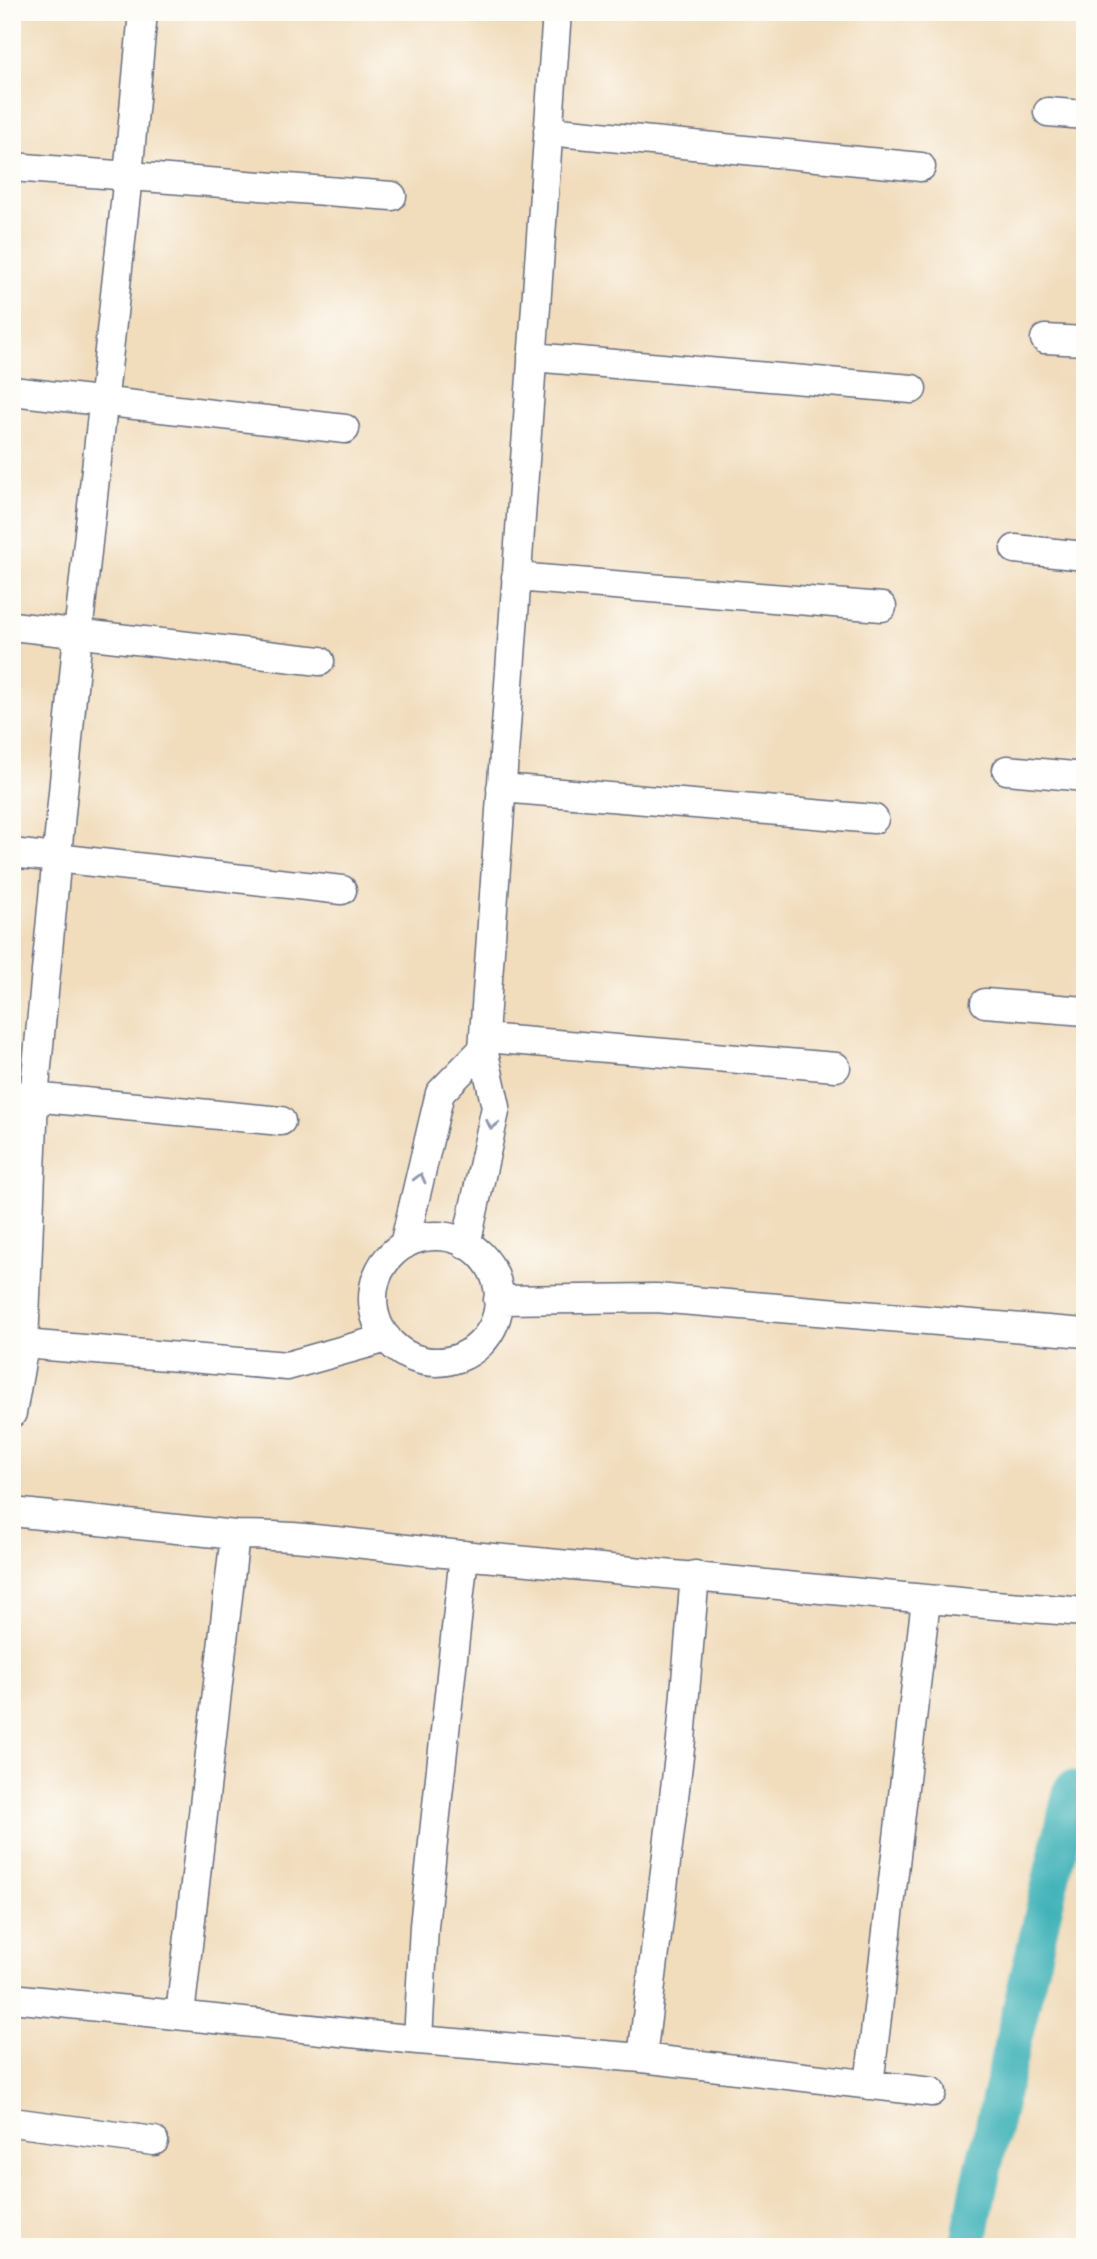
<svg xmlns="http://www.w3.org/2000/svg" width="1097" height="2259" viewBox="0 0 1097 2259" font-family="'Balsamiq Sans',sans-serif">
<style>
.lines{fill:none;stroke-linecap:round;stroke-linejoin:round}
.canal{stroke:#43b4b9;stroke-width:37}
.minor-casing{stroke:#666c7f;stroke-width:31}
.minor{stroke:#fff;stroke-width:28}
.oneway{stroke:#8d97ae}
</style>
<rect width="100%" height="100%" fill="#fdfcf7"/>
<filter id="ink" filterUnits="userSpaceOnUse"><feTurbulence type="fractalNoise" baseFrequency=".0143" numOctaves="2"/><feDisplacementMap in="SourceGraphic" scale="14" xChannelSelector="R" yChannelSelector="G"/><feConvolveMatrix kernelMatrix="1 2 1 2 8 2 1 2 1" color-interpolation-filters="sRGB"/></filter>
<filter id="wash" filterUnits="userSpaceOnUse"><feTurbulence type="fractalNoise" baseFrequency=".00686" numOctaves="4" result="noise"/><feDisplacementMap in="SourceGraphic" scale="28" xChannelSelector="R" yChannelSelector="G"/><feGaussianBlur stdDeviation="1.57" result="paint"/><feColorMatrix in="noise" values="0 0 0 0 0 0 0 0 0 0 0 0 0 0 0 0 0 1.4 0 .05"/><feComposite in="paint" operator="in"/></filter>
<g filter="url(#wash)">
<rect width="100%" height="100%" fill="#f1dcbb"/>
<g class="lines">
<path class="canal" d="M 968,2247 L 979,2187 L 1072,1789"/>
</g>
</g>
<g filter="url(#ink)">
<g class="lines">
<g class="minor-casing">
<path id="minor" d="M 1048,112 L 1085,115
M 548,131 L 921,167
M 12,167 L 392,196
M 1045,339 L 1085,341
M 532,357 L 912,389
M 12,391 L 345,429
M 1015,549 L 1085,556
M 516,577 L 882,607
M 12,626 L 320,661
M 1007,770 L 1085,777
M 501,788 L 874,819
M 12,853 L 342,890
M 985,1003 L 1085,1011
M 484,1038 L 836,1067
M 483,1049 L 557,12
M 12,1095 L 281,1121
M373 1299a63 63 0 1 1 126 0a63 63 0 1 1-126 0Z
M 404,1245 L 440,1093 L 483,1049 L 496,1107 L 466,1245
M 498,1300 L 656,1298 L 1085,1333
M 12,1343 L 287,1366 L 387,1338
M 12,1413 L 24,1345 L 34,1098 L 78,634 L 128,176 L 143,12
M 12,1512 L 235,1535
M 12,1998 L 418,2040 L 642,2058 L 932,2092
M 180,2015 L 235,1535 C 315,1535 393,1549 472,1556 C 677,1574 880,1597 1085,1612
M 418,2040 L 424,1926 L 464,1555
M 642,2058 L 681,1740 L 695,1575
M 869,2085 L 926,1600
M 12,2122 L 154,2141"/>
</g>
<use href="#minor" class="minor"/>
</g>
<defs><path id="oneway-chevron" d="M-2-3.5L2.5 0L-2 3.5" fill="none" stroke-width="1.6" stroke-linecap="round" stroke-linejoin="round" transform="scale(1.75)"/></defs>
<g class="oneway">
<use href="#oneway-chevron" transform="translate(492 1125) rotate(102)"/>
<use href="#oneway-chevron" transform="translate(420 1178) rotate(-76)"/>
</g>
</g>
<rect width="1097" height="2259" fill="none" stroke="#fdfcf7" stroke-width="42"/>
</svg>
